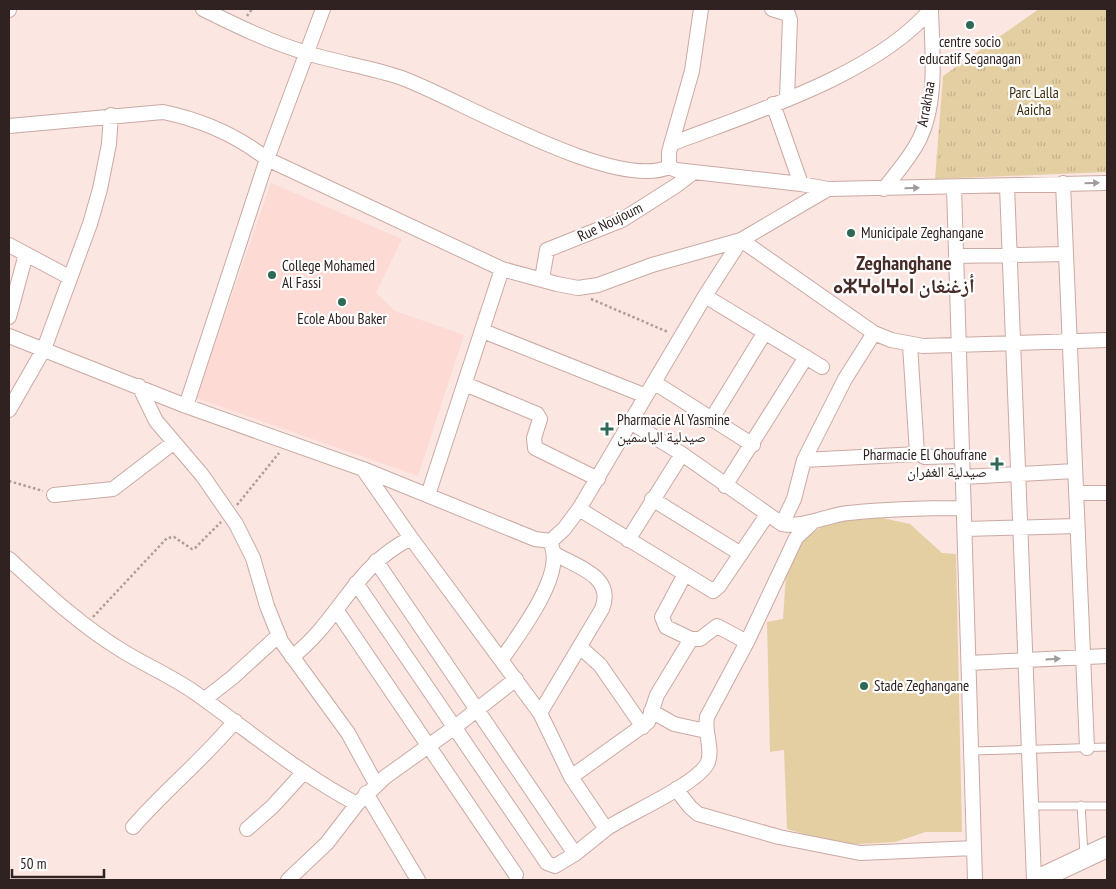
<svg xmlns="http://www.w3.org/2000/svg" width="1116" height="889" viewBox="0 0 1116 889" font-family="'PT Sans Narrow','Noto Naskh Arabic','Noto Sans Tifinagh',sans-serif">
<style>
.built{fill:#fddad4}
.green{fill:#e4cfa3}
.park{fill:url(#park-tufts)}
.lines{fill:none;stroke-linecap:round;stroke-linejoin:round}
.service-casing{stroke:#caa9a3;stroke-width:9}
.minor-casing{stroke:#caa9a3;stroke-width:16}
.secondary-casing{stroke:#caa9a3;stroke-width:22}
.path{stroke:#af9d9a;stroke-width:2.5;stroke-dasharray:2.5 2.5;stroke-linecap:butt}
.service{stroke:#fff;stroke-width:7}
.minor{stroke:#fff;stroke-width:14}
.secondary{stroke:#fff;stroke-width:20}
.oneway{fill:#a19c9b}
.poi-dot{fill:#2d6955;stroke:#fff;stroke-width:2}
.labels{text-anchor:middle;stroke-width:4.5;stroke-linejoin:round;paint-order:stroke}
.poi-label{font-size:15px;fill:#2f2220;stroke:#fff;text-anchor:start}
.park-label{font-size:15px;fill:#3c2d0c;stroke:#fff}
.street-label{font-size:15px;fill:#2f2220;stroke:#fff}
.district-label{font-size:20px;font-weight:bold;fill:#462c28;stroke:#fff}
</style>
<defs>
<pattern id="park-tufts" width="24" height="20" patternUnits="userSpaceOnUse" patternTransform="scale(1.25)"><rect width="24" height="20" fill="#e4cfa3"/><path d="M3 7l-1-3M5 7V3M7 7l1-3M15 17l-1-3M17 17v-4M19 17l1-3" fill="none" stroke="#c4b18c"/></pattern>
</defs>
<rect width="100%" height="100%" fill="#fbe6e2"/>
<path class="built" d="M 271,183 L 402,239 L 376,293 L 395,311 L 464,335 L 418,476 L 196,398 Z"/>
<path class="green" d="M 878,517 L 910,524 L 942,553 L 956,554 L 962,832 L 926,832 L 895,842 L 842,845 L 787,829 L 784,750 L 770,752 L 767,622 L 783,619 L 786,574 L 803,540 L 828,522 Z"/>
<path class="park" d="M 1039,9 L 1107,9 L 1107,172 L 935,179 L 943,76 Z"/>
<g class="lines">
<g class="service-casing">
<path id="service" d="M 972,751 L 1107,747
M 1081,805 L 1084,854
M 1033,806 L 1107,806"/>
</g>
<g class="minor-casing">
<path id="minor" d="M 203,9 C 237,26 270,42 307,53 C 338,63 370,67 402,78 C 459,99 615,192 669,167 L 676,170 L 801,184 L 828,189 L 1107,183
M 772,9 L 788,14 L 790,20 L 787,98
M 9,10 L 9,9
M 773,104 L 801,184
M 9,126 L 163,112 C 202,120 235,134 267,159 L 502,269 L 557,284 L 578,288 L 598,285 L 652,265 L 741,240 L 828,189
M 671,144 C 751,113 876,75 931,9
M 669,167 L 669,152 L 692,71 L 701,9
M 1063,183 L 1087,748
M 1007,186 L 1034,880
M 954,187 L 975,880
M 884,189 C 896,173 911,157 920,138 C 938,100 932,50 931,9
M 741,240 L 874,333 L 891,340 L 923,346 L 1107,340
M 9,245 L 69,277
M 956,256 L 1066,254
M 544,280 L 543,273 L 547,250 L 622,220 L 677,185 L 694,172
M 705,296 L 822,367
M 9,317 L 26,254
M 483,331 L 646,396
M 9,336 L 186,406 L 363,469 L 535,539 L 551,541 L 564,529 L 579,509 L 705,296 L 741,240
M 910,345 L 917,453 L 925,457 L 962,456
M 655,383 L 753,445
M 465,384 L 537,414 L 540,419 L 534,438 L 535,448 L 598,479
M 139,386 L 156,421 L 202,475 L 236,524 L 253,558 L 267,606 L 281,641 L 348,733 L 376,784
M 186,406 L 267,159 L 323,9
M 9,410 L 44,349 L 90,224 L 100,189 L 109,144 L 111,115
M 711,420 L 765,332
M 632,423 L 682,454 L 782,524 C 806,528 826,515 849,513 C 887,509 926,508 964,508
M 804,460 L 918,454
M 363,469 L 411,538 L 540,713 L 571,777 L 606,829 C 627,814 699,784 708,762 C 713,748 704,732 707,717 L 747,642 L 717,626 L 700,639 L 691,639 L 666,627 L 662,617 L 685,574
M 963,477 L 1075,471
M 725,486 L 806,357
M 1076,493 L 1107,493
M 54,495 L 113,489 L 173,443
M 428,495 L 502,269
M 652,499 L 741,554
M 579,509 L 713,591 L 719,586 L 767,515
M 782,524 L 794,499 L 804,460 L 845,379 L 874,333
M 965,529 L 1077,526
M 628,540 L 682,454
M 9,559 C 45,592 80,625 121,650 C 145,665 171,676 194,692 C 248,730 298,773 357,804
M 376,561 L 575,854
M 356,583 L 547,863 L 555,866 L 575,854 L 606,829
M 337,611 L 516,875
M 747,642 L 796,538 L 812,523
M 580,647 L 600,665 L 643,727
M 292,657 C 341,619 353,567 411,538
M 502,659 C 519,634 563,577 552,547
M 969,663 L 1107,656
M 205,699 L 233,677 L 279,635
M 651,711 L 674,724 L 706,731
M 540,713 L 602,609 C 615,577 578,567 555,554
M 571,777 L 648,722 L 657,695 L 691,639
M 676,789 L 690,807 L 698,814 L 779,837 L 860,853 L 974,848
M 366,793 L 418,880
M 133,827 C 165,790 204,759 235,721
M 247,829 L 273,806 L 303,773
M 288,880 L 327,843 L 357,804 L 385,777 L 455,727 L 516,679"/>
</g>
<g class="secondary-casing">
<path id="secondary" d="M 1037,880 L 1107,847"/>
</g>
<path class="path" d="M 247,16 L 252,9
M 591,299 L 668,332
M 9,481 L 43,491
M 237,505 L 279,453
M 93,617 L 167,538 L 174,537 L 192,549 L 195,548 L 221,522"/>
<use href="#service" class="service"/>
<use href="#minor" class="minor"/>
<use href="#secondary" class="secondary"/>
</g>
<defs><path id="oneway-solid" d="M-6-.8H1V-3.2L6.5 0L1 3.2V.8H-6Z" transform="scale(1.25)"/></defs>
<g class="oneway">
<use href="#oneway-solid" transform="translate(1092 183) rotate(-1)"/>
<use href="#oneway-solid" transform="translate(912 188) rotate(-1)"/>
<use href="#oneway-solid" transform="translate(1053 659) rotate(-3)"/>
</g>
<g class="poi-dot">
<circle cx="970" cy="25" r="5"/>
<circle cx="851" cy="233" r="5"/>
<circle cx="272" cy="275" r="5"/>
<circle cx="342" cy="302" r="5"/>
<path d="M604.5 421.5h5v5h5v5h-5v5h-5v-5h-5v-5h5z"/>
<path d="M994.5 456.5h5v5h5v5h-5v5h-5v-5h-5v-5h5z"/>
<circle cx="864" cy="686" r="5"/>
</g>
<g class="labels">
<g class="poi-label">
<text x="970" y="47" text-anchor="middle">centre socio<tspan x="970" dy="17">educatif Seganagan</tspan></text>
<text x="861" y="238">Municipale Zeghangane</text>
<text x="282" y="271">College Mohamed<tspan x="282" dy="17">Al Fassi</tspan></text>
<text x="342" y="324" text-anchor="middle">Ecole Abou Baker</text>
<text x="617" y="425">Pharmacie Al Yasmine<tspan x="617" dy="17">صيدلية الياسمين</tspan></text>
<text x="987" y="460" text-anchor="end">Pharmacie El Ghoufrane<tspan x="987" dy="17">صيدلية الغفران</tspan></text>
<text x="874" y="691">Stade Zeghangane</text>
</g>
<g class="park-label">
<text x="1034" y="98">Parc Lalla<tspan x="1034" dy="17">Aaicha</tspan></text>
</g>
<g class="street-label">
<text transform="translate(926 104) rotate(-80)" y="5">Arrakhaa</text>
<text transform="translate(610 222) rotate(-26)" y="5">Rue Noujoum</text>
</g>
<g class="district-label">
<text x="904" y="270">Zeghanghane<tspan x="904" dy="23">ⴰⵣⵖⴰⵏⵖⴰⵏ أزغنغان</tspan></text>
</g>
</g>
<rect width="1116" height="889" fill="none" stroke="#2f2220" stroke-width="20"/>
<path d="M12 869v8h92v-8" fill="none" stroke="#2f2220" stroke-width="2.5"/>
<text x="20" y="869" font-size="15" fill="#2f2220" stroke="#ffffff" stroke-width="4" paint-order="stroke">50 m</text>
</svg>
